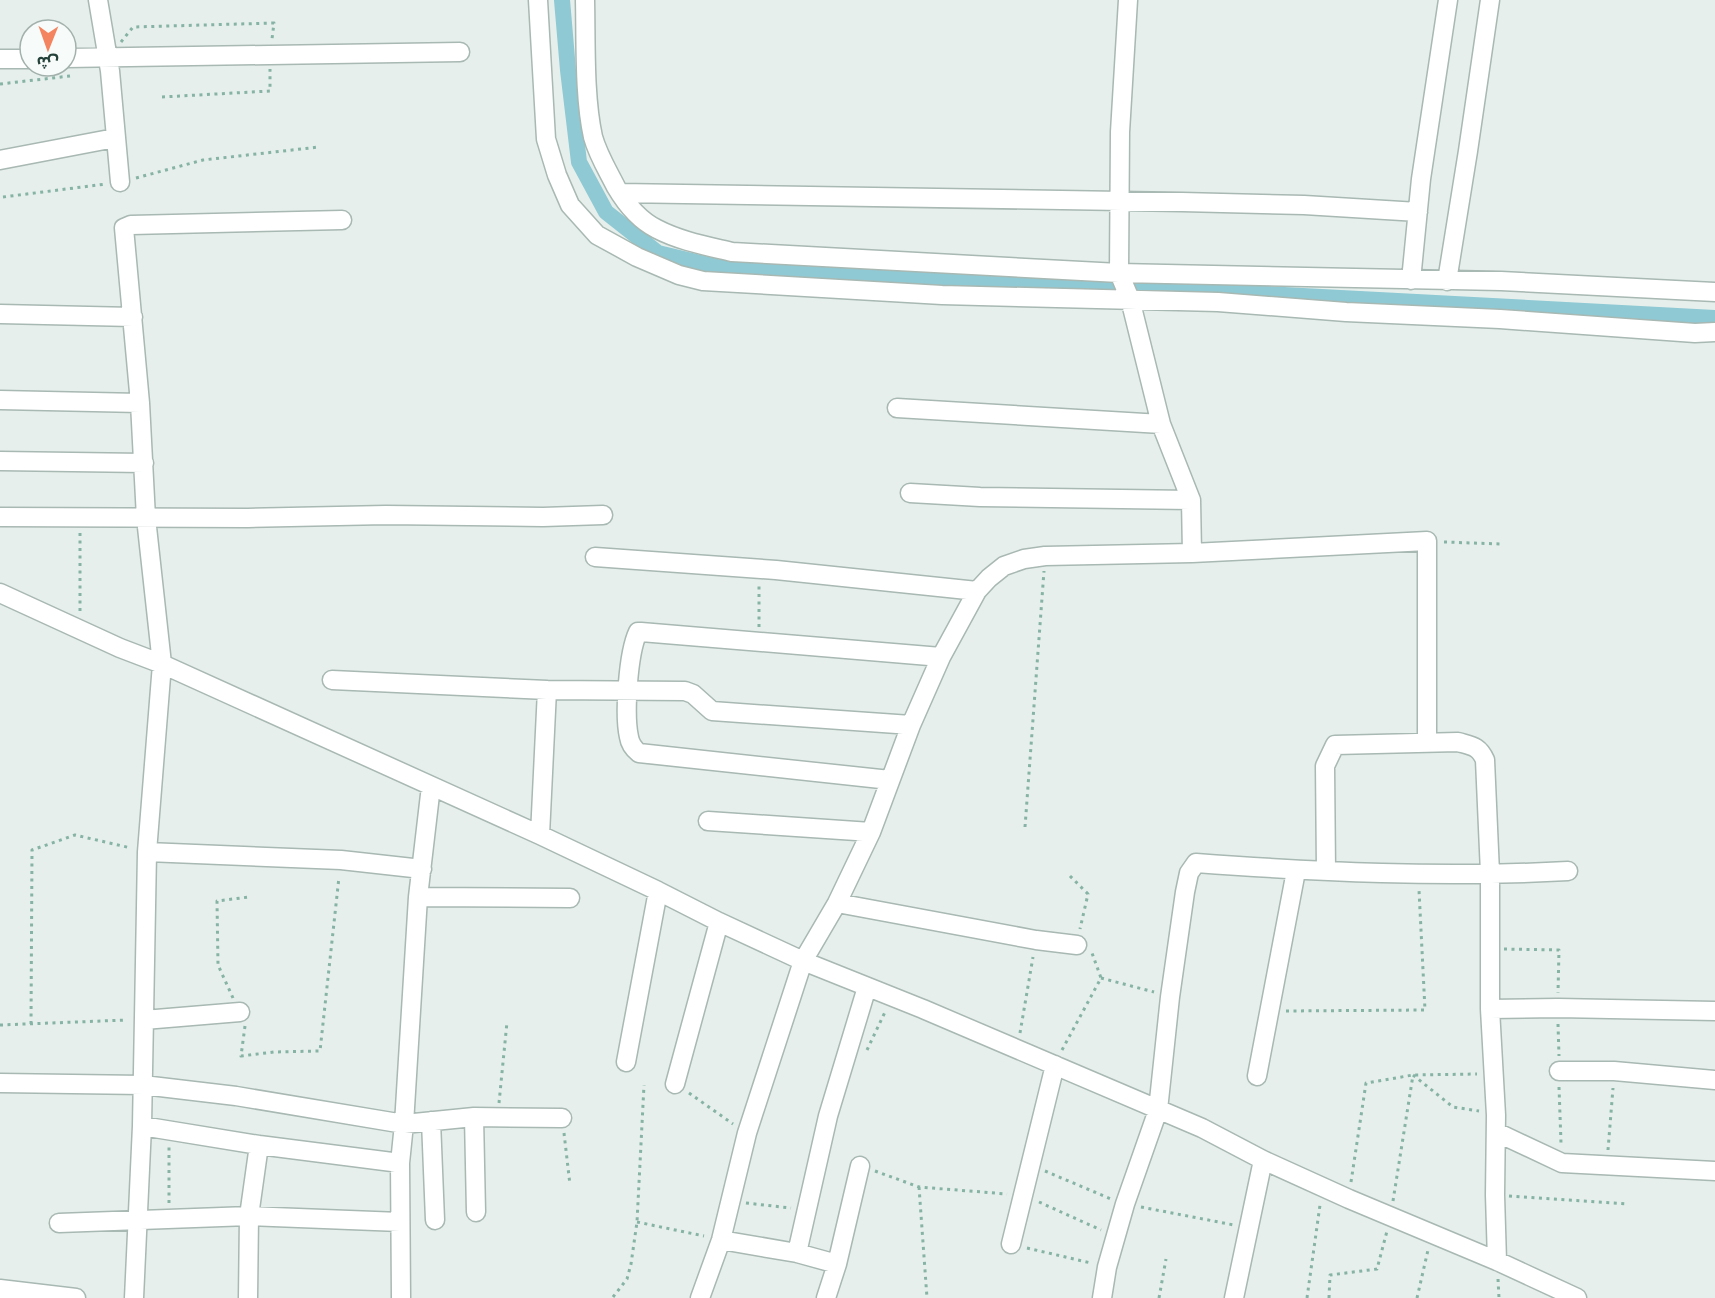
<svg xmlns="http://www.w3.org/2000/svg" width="1715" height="1298" viewBox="0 0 1715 1298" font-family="Raleway,'Noto Sans Arabic',sans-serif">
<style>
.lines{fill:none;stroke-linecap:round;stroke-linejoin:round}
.canal{stroke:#8ec9d4;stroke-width:16}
.minor-casing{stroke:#a8b8b2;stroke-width:21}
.path{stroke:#86b3a5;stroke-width:3;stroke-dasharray:3 4.5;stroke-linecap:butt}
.minor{stroke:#fff;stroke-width:18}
</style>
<rect width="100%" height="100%" fill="#e6efeb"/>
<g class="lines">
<path class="canal" d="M 562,0 L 568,70 L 579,162 L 606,212 L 658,253 L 717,267 L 1155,288 L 1715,318"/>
<g class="minor-casing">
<path id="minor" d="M 98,0 L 110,71 L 120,182
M 538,0 L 546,139 L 557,175 L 570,205 L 597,235 L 637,257 L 679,275 L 703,281 L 942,295 L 1218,302 L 1346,312 L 1500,319 L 1695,333 L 1715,332
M 585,0 C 586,43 584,96 593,137 C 598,155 608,171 616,187 C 626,204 639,220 657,229 C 680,241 707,246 732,252 L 1119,273 L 1501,281 L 1715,292
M 1128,0 L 1120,132 L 1119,273 L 1130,299 L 1161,424 L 1191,500 L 1192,553
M 66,58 L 460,52
M 0,59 L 30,59
M 0,160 L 115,138
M 620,193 L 1182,202 L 1304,205 L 1418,212
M 1411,280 L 1421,179 L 1448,0
M 1447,281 L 1468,151 L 1490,0
M 0,314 L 133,317
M 0,400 L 140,403
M 897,408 L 1161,424
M 0,461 L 144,463
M 910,493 L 980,497 L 1191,500
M 0,517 L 248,518 L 386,515 L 543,517 L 603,515
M 595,557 L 776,570 L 977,591
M 0,593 L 120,648 L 162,664 L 540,835 L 658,891 L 719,922 L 803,961 L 923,1009 L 1202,1128 L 1263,1160 L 1349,1199 L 1497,1261 L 1577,1298
M 332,680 L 547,690 L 685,691 L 693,694 L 712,711 L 911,725
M 890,780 L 639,753 C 634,749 630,744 629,737 C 624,715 628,653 638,632 L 641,632 L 941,657
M 708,821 L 871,832
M 540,835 L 547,690
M 147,852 L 341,860 L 422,869
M 1326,871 L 1325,766 L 1335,745 L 1458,742 C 1472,746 1479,746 1485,760 L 1490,873 L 1490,1009 L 1496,1115 L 1495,1195 L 1497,1261
M 418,897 L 570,898
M 837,903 L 1036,940 L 1077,945
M 1490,1009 L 1558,1008 L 1715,1011
M 144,1020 L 240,1012
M 626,1062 L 658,891
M 1559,1071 L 1614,1071 L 1715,1080
M 1257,1076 L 1296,871
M 0,1083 L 143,1085 L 236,1096 L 404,1124 L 474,1117 L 562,1118
M 675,1084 L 719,922
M 474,1117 L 476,1212
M 431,1121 L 435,1220
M 142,1126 L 147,852 L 162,664 L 146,518 L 140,403 L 124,228 L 131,225 L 342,220
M 1496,1132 L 1562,1163 L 1715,1171
M 59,1223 L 249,1216 L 400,1222
M 721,1240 L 797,1253 L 837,1264
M 1011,1244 L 1055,1065
M 797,1253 L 828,1116 L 867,987
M 0,1289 L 76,1298
M 134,1298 L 142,1126 L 259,1145 L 400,1163
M 248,1298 L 249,1216 L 259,1145
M 401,1298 L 400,1163 L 404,1124 L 418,897 L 431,786
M 700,1298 L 721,1240 L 747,1133 L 803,961 L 837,903 L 871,832 L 911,725 L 941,657 L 977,591 L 989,578 L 1004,566 L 1024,559 L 1045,556 L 1192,553 L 1427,541 L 1427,743
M 826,1298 L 837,1264 L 860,1166
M 1102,1298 L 1107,1267 L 1125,1204 L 1158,1110 L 1170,997 L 1185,892 L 1189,873 L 1196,863 C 1319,872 1444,878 1568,871
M 1234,1298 L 1263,1160"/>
</g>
<path class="path" d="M 121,42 L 133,27 L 274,23 L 272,39
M 0,84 L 70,76
M 162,97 L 270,91 L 270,69
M 136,178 L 203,160 L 319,147
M 3,197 L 106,184
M 80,533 L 80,613
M 1444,542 L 1501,544
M 759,627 L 759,586
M 1025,827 L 1044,571
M 1070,876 L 1088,894 L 1080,929
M 1504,949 L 1559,950 L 1558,993
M 1101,978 L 1154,992
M 233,998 L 218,965 L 217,901 L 249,897
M 1286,1011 L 1425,1010 L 1419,890
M 31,1024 L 32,850 L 75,835 L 131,848
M 1558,1024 L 1559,1056
M 0,1025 L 127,1020
M 245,1026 L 241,1056 L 274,1052 L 320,1051 L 339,877
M 1020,1033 L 1033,957
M 867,1050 L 886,1010
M 1062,1050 L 1101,978 L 1092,953 L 1090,952
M 1413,1075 L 1453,1107 L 1479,1111
M 1559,1087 L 1561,1143
M 689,1093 L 733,1124
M 499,1103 L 507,1022
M 564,1133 L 570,1185
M 1608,1150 L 1613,1088
M 875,1171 L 919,1187 L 1007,1194
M 1045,1171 L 1111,1199
M 1351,1182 L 1366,1083 L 1413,1075 L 1477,1074
M 919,1187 L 927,1298
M 1509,1196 L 1627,1204
M 1393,1201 L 1413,1075
M 1039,1202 L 1101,1230
M 169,1203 L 169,1146
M 746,1203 L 791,1208
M 1141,1207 L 1234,1225
M 637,1222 L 704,1236
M 1027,1248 L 1091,1263
M 1498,1279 L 1499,1298
M 613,1297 L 627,1279 L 631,1264 L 637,1222 L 644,1085
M 1159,1298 L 1166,1259
M 1307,1298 L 1320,1205
M 1329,1298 L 1330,1275 L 1377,1269 L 1387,1231
M 1417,1298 L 1428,1250"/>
<use href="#minor" class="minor"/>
</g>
<g transform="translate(48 48) rotate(181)"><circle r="28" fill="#f7fbf9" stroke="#a3b1ad" stroke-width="1.5"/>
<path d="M0-4.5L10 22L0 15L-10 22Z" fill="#f4845f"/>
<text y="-9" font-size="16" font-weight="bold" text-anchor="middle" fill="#24423a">ش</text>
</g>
</svg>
